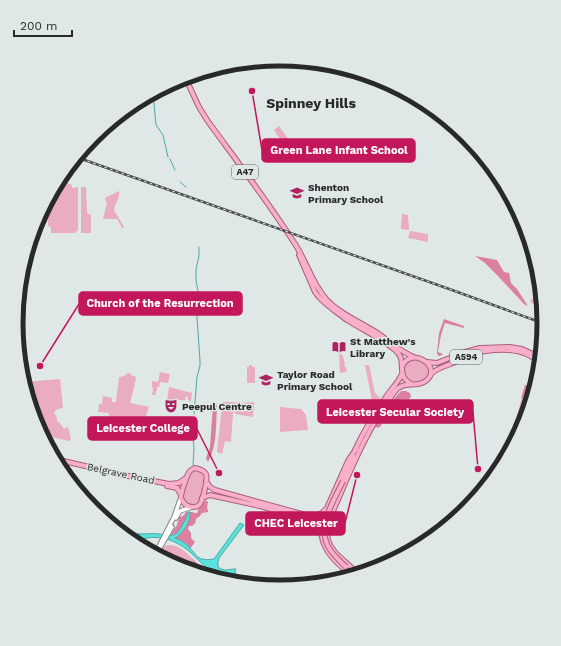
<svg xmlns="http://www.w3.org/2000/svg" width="561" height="646" viewBox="0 0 561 646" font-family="'Work Sans',sans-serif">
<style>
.green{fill:#eaacc0}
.forest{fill:#db80a0}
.water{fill:#5ae1da;stroke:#4baaa5}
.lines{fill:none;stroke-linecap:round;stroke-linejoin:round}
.stream{stroke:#4baaa5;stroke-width:1}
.secondary-casing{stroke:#808786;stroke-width:5.5}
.primary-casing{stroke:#aa5d7a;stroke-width:6}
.secondary{stroke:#fff;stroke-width:3.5}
.primary{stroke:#f7afca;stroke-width:4}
.rail-casing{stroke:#464a49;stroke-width:2.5}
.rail{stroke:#e0e7e7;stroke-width:1;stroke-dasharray:3;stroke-linecap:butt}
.primary-bridge-casing{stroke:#aa5d7a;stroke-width:6;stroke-linecap:butt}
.primary-bridge{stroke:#f7afca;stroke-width:4}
.labels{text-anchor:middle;stroke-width:3;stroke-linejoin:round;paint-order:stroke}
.shield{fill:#e0e7e7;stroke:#5e6362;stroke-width:1}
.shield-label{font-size:9px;font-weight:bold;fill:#272a29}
.poi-label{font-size:10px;font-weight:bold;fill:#272a29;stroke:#e0e7e7;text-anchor:start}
.street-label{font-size:10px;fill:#272a29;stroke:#e0e7e7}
.district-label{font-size:14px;font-weight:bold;fill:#272a29;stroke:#e0e7e7}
.rim{fill:none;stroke:#272a29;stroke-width:5}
.leader{fill:none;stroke:#c2185b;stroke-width:1.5}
.callout-dot{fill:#c2185b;stroke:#e0e7e7;stroke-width:1.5}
.callout{fill:#c2185b;stroke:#c2185b;stroke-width:1.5}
.callout-label{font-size:11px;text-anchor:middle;font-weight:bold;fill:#fff}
</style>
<rect width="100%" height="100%" fill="#e0e7e7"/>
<path class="green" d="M 279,126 L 291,143 L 285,146 L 274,130 Z
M 59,179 L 72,185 L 72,188 L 78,187 L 78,230 L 75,233 L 51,233 L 51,227 L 48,226 L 47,201 Z
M 81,187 L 86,187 L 87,213 L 91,215 L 91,233 L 81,233 Z
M 119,191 C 120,199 115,203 114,210 L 124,227 L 122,228 L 117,219 L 103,219 L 107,203 L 105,198 Z
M 402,214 L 408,215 L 409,230 L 401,229 Z
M 410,231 L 428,234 L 428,242 L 408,238 Z
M 542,289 L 544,308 L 541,311 L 536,307 L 530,301 Z
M 339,354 L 341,354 L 343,356 L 345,364 L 344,364 L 347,370 L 345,372 L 340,373 Z
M 414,359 C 424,361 435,370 424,379 C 410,392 392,365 414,359 Z
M 249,365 L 252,365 L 252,367 L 255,367 L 255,383 L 247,383 L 247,367 L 249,367 Z
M 365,365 L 369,365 L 375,393 L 381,399 L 374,411 Z
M 160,372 L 170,374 L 168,383 L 160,382 L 159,387 L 157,387 L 157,391 L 155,391 L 156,392 L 155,395 L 152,395 L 153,389 L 152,386 L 152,381 L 158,382 Z
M 129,373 L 131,374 L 132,376 L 135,376 L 136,379 L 130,403 L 149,407 L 146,416 L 145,432 L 135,431 L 134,438 L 116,434 L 115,428 L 108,427 L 109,413 L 98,412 L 99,404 L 102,404 L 103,396 L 112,398 L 112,402 L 116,402 L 119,377 L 121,377 L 126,375 L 126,374 Z
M 60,379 L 63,408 L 58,409 L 54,412 L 57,418 L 57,421 L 59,422 L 64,429 L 68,427 L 71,439 L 69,441 L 42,435 L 36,424 L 23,382 Z
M 525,385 L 536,387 L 525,424 L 522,430 L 520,430 L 517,433 L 516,430 L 512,429 L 515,426 L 514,425 L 515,423 Z
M 169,387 L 192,393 L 191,401 L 188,400 L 188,397 L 186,396 L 185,400 L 167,400 Z
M 223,402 L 235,402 L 235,407 L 236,402 L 241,403 L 254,402 L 254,403 L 253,417 L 235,414 L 235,412 L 233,413 L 231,442 L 225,441 L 222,454 L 217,452 L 222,406 L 221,404 Z
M 280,407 L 301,409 L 306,415 L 308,430 L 280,432 Z
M 193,469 L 201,469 L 207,478 L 200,504 L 189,506 L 181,496 L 187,475 Z
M 167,545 C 185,543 196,566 209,574 L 238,583 L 229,582 L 179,567 L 157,556 C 160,551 162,547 167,545 Z"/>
<path class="forest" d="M 475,256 L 497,260 L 504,272 L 509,273 L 511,283 L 517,289 L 528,306 L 524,304 L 497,275 L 485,263 Z
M 444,319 L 464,326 L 464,328 L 445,323 L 441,335 L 438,352 L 443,354 L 442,355 L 439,356 L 437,354 L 437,352 L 439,333 Z
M 525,385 L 536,387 L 532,400 L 521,398 Z
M 401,391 L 406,391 L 410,393 L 411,397 L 409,399 L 402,399 L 400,401 C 395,410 383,416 381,426 L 378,428 L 376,427 L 374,425 C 382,413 391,402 401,391 Z
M 214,402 L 216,403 L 217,406 C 216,423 217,448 208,462 L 206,458 L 210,447 L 213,404 Z
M 206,500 L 208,502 L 207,508 L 208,510 L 208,512 L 202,513 L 200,516 L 196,519 C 196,522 195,524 192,526 L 189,526 L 188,529 L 191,533 L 191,538 L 195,542 L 190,549 L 187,544 L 175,538 C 184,534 190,521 190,512 L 193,512 L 194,513 L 197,513 L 199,508 Z
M 186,512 L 188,512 C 186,521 180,534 171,536 L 172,532 L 177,525 L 179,517 L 183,516 Z
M 193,559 L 205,572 L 209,574 L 238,583 L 229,582 L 198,573 L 196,570 Z"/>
<path class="water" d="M 188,512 L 190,512 C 190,522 183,533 175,538 C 179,540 184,542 187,545 C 197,554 196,562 214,559 L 240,523 L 244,525 L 219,558 L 218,562 L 218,567 C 225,572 228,569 236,569 L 235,571 L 235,573 L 254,585 L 247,584 L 243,582 C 232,578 219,576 209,569 C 201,564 197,558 190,552 C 173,538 155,533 133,542 L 130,540 L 139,533 L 139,534 C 146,534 153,533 159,534 C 173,535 175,539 183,524 C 185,520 187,517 188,512 Z"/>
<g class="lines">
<path class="stream" d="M 153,93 L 156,125 L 163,135 L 168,157
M 170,159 L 175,170
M 180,182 L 186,187
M 194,414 L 197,377 L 200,366 L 200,361 L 197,317 L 198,291 L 196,280 L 196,269 L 199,256 L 199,247
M 193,436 L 194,448 L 193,465"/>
<g class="secondary-casing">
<path id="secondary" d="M 176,518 L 180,511 L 192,507
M 160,548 L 172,527
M 155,554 L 174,517 L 181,497"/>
</g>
<g class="primary-casing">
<path id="primary" d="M 185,77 L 199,107 L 207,120 C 236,160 266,199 293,241 C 306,259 311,282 326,299 C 341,315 361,322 379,334 C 390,342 401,352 414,357
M 299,255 L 315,292 C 320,300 327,305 335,311 C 339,314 343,317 347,320 C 363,330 381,338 395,350 C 409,361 394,374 411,384
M 427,362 L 437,363 L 465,352 L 480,348 L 510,347 L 522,349 L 535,355 L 541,360
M 431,374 C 437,368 445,366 453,363 C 460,360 466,357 473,354 C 494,348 526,346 541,365
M 355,450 C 364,431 374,414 386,397 C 391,389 398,383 402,374
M 55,459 L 128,476 L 169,484 L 179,483 L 186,478
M 195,468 C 199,469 204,470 206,474 C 208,479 203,499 200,504 C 196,509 187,507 184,503 C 182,501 181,499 181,497 C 181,493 187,474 190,471 C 192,469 193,469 195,468 Z
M 206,481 L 210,487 L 215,490 L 313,517 L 322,513 L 327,508 L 348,461 L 356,449
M 343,481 L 353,456
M 167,486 L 177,488 L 181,495
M 202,498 L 210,495 L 264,507 L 308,520 L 320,528 C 321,533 322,539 324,544 C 329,557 342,568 353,576
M 331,516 C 336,525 325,530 328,540 C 333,556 349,562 357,574
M 332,517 L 333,511 C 348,477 361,443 381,412 C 386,404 391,396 397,389 C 406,380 419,389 428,379 C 441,365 410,346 402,367"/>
</g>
<use href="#secondary" class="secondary"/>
<use href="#primary" class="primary"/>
<g class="rail-casing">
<path id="rail" d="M 76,157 L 452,290 L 545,324"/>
</g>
<use href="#rail" class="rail"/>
<g class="primary-bridge-casing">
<path id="primary-bridge" d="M 343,481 C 334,501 316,526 329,548 C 334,556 340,561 346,567"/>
</g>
<use href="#primary-bridge" class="primary-bridge"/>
</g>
<defs>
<g id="school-bare" transform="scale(1.08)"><path d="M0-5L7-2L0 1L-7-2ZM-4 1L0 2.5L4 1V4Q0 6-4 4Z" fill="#ac2263" stroke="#e0e7e7" stroke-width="2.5" paint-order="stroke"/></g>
<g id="library-bare" transform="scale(1.08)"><path d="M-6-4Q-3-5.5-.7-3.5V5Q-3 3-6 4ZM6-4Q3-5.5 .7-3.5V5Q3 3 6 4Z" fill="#ac2263" stroke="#e0e7e7" stroke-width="2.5" paint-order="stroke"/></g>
<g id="theatre-bare" transform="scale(1.08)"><path d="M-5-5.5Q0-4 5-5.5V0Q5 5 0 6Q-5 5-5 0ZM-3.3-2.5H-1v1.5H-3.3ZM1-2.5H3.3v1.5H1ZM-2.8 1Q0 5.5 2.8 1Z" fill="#ac2263" stroke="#e0e7e7" stroke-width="2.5" paint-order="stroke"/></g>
</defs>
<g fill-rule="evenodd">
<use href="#school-bare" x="297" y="193"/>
<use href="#library-bare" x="339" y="347"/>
<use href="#school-bare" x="266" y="380"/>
<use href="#theatre-bare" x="171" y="406"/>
</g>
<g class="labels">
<g class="shield">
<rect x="232" y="165" width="26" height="14" rx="3"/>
<rect x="450" y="350" width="32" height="14" rx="3"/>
</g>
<g class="shield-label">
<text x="245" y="175">A47</text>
<text x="466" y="360">A594</text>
</g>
<g class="poi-label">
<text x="308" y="191">Shenton<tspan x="308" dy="12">Primary School</tspan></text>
<text x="350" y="345">St Matthew's<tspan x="350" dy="12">Library</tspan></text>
<text x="277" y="378">Taylor Road<tspan x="277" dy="12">Primary School</tspan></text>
<text x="182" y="410">Peepul Centre</text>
</g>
<g class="street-label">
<text transform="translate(121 473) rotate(12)" y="4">Belgrave Road</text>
</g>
<g class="district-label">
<text x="311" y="108">Spinney Hills</text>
</g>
</g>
<path d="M0 0H561V646H0ZM23 323a257 257 0 1 1 514 0a257 257 0 1 1-514 0Z" fill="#e0e7e7" fill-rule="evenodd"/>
<path class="rim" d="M23 323a257 257 0 1 1 514 0a257 257 0 1 1-514 0Z"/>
<path class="leader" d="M252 91L262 150M40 366L79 304M478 469L473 412M219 473L197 429M357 475L345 523"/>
<g class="callout-dot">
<circle cx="252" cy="91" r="4"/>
<circle cx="40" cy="366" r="4"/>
<circle cx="478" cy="469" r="4"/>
<circle cx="219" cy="473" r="4"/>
<circle cx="357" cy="475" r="4"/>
</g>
<g class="callout">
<rect x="262" y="139" width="153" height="23" rx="4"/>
<rect x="79" y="292" width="163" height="23" rx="4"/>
<rect x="318" y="400" width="155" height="23" rx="4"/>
<rect x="88" y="417" width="109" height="23" rx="4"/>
<rect x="246" y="512" width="99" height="23" rx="4"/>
</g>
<g class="callout-label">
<text x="339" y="154">Green Lane Infant School</text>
<text x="160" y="307">Church of the Resurrection</text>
<text x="395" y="416">Leicester Secular Society</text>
<text x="143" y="432">Leicester College</text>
<text x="296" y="527">CHEC Leicester</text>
</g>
<path d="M14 30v6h58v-6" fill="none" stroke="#272a29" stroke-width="2"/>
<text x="20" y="30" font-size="12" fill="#272a29" stroke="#e0e7e7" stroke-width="3" paint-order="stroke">200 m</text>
</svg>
